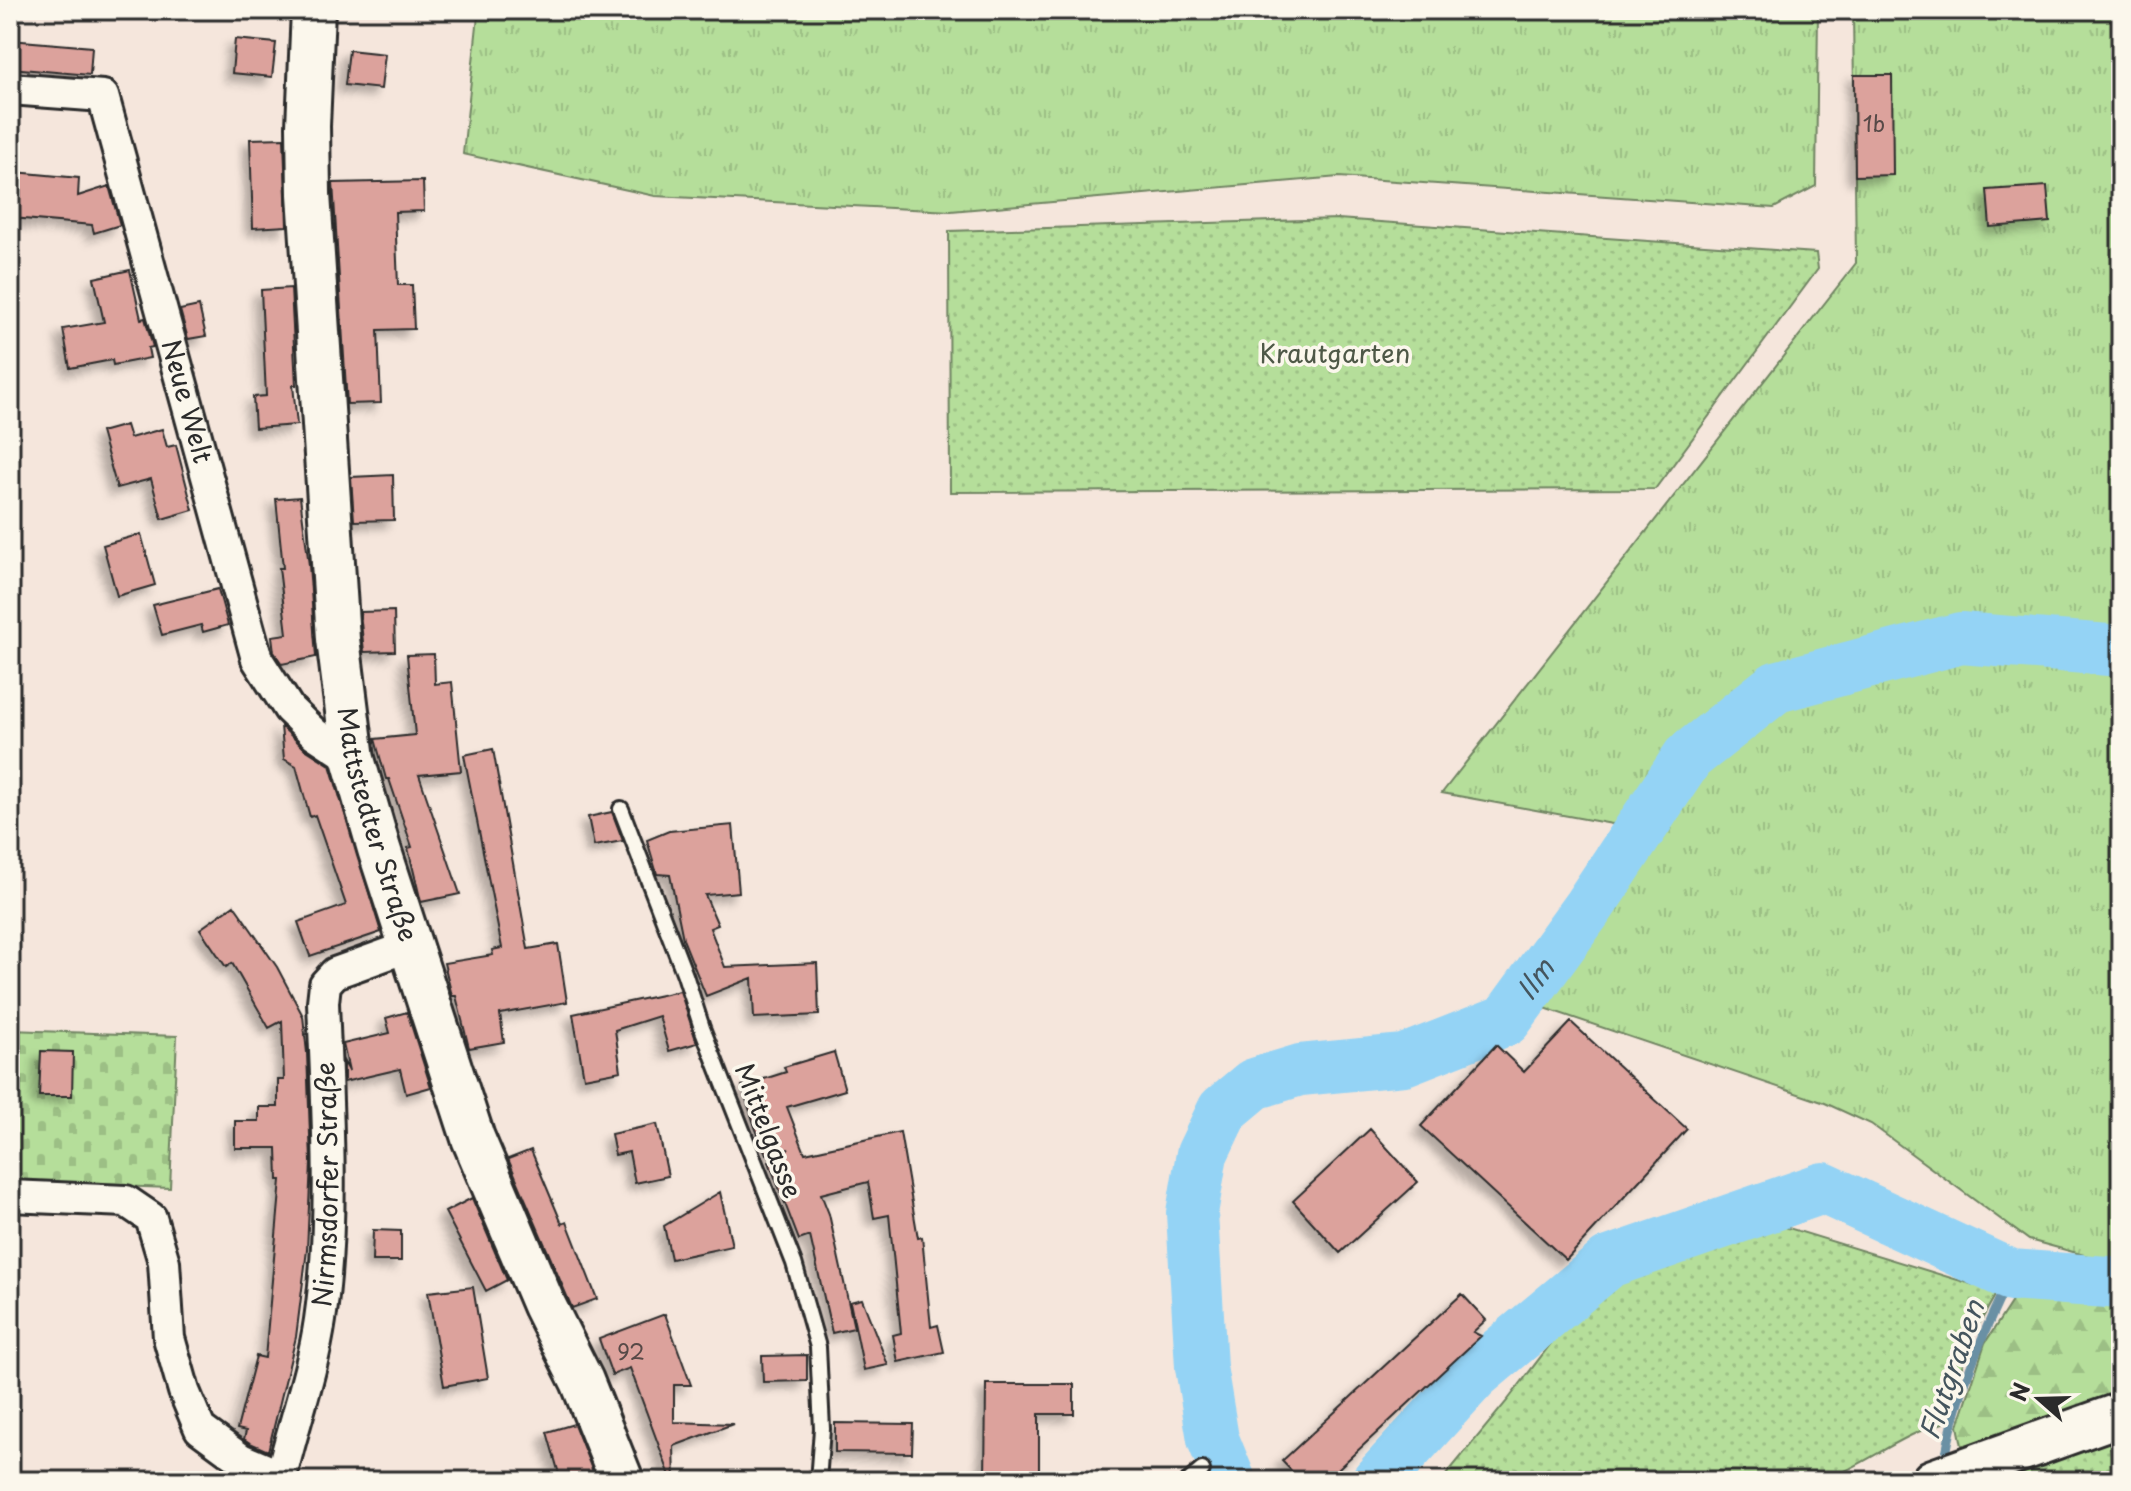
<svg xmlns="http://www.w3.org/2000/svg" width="2131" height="1491" viewBox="0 0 2131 1491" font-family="'Playpen Sans',sans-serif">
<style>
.grass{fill:url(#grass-tufts);stroke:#708462;stroke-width:2}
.forest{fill:url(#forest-firs);stroke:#708462;stroke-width:2}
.cemetery{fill:url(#cemetery-stones);stroke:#708462;stroke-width:2}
.garden{fill:url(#garden-dots);stroke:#708462;stroke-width:2}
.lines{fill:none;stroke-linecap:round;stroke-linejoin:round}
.stream{stroke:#6a90a4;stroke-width:9}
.river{stroke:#94d3f5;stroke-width:52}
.building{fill:#dca29c;stroke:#2b2b2b;stroke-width:2;filter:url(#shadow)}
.lane-casing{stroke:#2b2b2b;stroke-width:20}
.street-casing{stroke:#2b2b2b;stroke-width:36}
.secondary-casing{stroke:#2b2b2b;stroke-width:48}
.lane{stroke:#fbf7ec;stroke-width:14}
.street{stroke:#fbf7ec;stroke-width:30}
.secondary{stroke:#fbf7ec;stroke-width:42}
.labels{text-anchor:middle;stroke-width:7;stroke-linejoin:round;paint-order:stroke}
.number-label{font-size:22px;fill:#574947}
.park-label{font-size:26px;fill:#4e5847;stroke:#fbf7ec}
.street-label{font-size:26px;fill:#2b2b2b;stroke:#fbf7ec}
.water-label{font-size:28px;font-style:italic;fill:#45555e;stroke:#fbf7ec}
</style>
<defs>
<pattern id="grass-tufts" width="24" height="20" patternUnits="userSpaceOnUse" patternTransform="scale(2)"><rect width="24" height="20" fill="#b5de9a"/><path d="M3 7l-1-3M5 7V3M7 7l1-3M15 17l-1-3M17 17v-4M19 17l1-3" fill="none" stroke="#9cbf85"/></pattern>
<pattern id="forest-firs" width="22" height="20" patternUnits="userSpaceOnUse" patternTransform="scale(2)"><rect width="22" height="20" fill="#b5de9a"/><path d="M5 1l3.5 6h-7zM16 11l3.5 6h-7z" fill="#9cbf85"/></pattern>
<pattern id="cemetery-stones" width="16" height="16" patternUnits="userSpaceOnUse" patternTransform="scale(2)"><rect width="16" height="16" fill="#b5de9a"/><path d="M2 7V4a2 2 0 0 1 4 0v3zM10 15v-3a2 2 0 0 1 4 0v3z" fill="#9cbf85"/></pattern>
<pattern id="garden-dots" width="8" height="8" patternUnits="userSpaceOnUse" patternTransform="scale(2)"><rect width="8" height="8" fill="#b5de9a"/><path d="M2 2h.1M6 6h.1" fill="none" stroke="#9cbf85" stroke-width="1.8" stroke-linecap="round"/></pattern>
<filter id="shadow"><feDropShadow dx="-7" dy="7" stdDeviation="4" flood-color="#0004"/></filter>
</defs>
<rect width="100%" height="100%" fill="#f5e6dc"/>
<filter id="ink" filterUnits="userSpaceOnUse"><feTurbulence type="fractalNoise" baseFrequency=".0125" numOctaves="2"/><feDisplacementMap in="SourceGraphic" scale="16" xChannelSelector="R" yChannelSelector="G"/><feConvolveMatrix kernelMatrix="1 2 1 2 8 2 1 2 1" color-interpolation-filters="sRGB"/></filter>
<g filter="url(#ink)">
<path class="grass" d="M 452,10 L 1818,10 L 1816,186 L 1774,208 L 1339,177 L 951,211 L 655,196 L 463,154 L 478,16 Z
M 1853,10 L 2121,10 L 2121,626 L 1960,634 L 1773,684 L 1683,754 L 1634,820 L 1612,824 L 1442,793 L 1856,263 Z
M 1960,647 L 2121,660 L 2121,1265 L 2029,1240 L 1871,1124 L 1825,1103 L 1527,1002 L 1594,910 L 1693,760 L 1779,693 Z"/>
<path class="forest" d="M 2121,1294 L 2121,1405 L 1964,1455 L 1958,1426 L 1985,1343 L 2016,1295 Z"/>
<path class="cemetery" d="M 10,1030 L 177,1036 L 170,1188 L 10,1182 Z"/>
<path class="garden" d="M 1338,219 L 1816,253 L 1818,269 L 1655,489 L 950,492 L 949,231 Z
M 1746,1215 L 1997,1292 L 1972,1337 L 1943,1423 C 1899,1435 1864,1467 1820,1481 L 1441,1481 L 1507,1401 L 1610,1266 Z
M 2109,1440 L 2116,1481 L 1983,1481 Z"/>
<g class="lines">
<path class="stream" d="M 1944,1466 C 1954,1399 1982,1335 2011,1275"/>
<g class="river">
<path id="s1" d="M 1230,1481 L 1213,1439 L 1201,1367 L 1192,1213 L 1202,1154 L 1223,1110 L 1254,1084 L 1300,1070 L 1404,1060 L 1506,1020 L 1589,906 L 1688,757 L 1776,687 L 1961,638 L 2121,651"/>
<path d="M 1377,1481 L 1475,1374 L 1609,1262 L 1823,1188 L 2011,1275 L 2121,1283"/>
</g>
</g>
<path class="building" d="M 235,39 L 276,43 L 272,77 L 232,73 Z
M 10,40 L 92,47 L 90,75 L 10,68 Z
M 349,50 L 385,54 L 381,89 L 345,85 Z
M 1854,75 L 1892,75 L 1893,175 L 1855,176 Z
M 284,138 L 287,226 L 253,228 L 250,139 Z
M 15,172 L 79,178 L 78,196 L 109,186 L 120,225 L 94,233 L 92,225 L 12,218 Z
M 423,181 L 424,211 L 395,212 L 398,285 L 412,285 L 414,329 L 378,330 L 381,403 L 347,404 L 333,183 Z
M 2047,186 L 2050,222 L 1990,227 L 1987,190 Z
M 130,270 L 141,319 L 145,318 L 153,347 L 148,348 L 150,358 L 113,365 L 112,360 L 70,368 L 63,329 L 104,322 L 94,278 Z
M 291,288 L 296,385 L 293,385 L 297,425 L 255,428 L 253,397 L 266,396 L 261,290 Z
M 199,306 L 206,336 L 188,339 L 180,310 Z
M 126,425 L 130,438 L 162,429 L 167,447 L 176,445 L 193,510 L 162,519 L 151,479 L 117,488 L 101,432 Z
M 393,475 L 394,520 L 354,521 L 351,477 Z
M 300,497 L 309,565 L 316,657 L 282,664 L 274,652 L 272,636 L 287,634 L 279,568 L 283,568 L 276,499 Z
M 141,534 L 155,585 L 117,596 L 103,545 Z
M 218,589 L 228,625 L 203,632 L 201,625 L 162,635 L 153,605 Z
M 394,611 L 395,651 L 364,652 L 360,612 Z
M 434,654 L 435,684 L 452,682 L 461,771 L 419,775 L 460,894 L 421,902 L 408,848 L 412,847 L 389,779 L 386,779 L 375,739 L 415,735 L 407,655 Z
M 281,726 L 305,749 L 330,765 L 381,932 L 310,956 L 298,922 L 346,905 L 315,815 L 310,817 L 296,766 L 284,759 Z
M 493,749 L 528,949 L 558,944 L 567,1002 L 500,1014 L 504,1042 L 469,1048 L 456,996 L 452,996 L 444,963 L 493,955 L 492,950 L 502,948 L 464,755 Z
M 612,812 L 623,841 L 594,846 L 588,817 Z
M 733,825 L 739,892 L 705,895 L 718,925 L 710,928 L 725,967 L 817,963 L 819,1015 L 754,1018 L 752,978 L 706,996 L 683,939 L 670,875 L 657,874 L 647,840 L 669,831 Z
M 234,905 L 277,967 L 303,1016 L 307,1053 L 311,1162 L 307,1250 L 296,1337 L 268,1451 L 250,1443 L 244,1439 L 246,1431 L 237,1429 L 256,1356 L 265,1358 L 281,1180 L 278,1180 L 277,1148 L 235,1148 L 235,1121 L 259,1121 L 259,1107 L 278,1107 L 278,1080 L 284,1080 L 282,1021 L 269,1028 L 232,963 L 226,967 L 200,929 Z
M 680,991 L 697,1043 L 669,1051 L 659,1016 L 615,1030 L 621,1071 L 584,1078 L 573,1014 Z
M 407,1012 L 431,1087 L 406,1094 L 400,1069 L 344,1082 L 344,1062 L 349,1071 L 343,1044 L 390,1033 L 386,1018 Z
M 1571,1022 L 1687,1129 L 1566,1260 L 1421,1126 L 1496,1045 L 1524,1072 Z
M 41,1051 L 73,1052 L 72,1096 L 39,1096 Z
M 834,1052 L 845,1090 L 787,1107 L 805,1153 L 900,1132 L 918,1238 L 922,1237 L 931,1327 L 938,1325 L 944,1352 L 898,1362 L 893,1335 L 901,1333 L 889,1215 L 874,1218 L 868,1182 L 821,1194 L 829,1214 L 854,1328 L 832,1333 L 810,1236 L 799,1240 L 769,1162 L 789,1149 L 766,1154 L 755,1127 L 742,1086 L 786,1072 L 784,1067 Z
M 657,1124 L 668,1176 L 635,1183 L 629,1152 L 615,1155 L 611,1134 Z
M 1370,1129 L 1418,1182 L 1340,1253 L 1293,1201 Z
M 531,1150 L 562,1224 L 567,1222 L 597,1299 L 572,1308 L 508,1159 Z
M 720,1192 L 732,1246 L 671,1259 L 664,1226 Z
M 472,1198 L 507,1280 L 486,1291 L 445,1212 Z
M 373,1230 L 401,1231 L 401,1261 L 372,1261 Z
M 473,1287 L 488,1378 L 444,1386 L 428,1292 Z
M 1462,1294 L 1486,1320 L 1473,1332 L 1481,1336 L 1325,1481 L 1301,1481 L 1282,1461 Z
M 862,1299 L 888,1365 L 864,1370 L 850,1302 Z
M 665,1314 L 691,1385 L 674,1385 L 674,1422 L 733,1424 L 674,1446 L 675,1481 L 672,1481 L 630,1368 L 612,1375 L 599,1339 Z
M 807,1355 L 807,1381 L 763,1382 L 762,1356 Z
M 986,1384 L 1074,1384 L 1074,1414 L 1039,1414 L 1039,1481 L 985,1481 Z
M 835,1423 L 913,1424 L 912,1453 L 835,1452 Z
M 574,1424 L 593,1472 L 561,1481 L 547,1432 Z"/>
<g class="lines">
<g class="lane-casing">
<path id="lane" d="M 621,809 L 685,975 L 702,1028 L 794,1263 L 818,1347 L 822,1429 L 818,1481
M 1189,1481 L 1202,1470"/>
</g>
<g class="street-casing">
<g id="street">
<path id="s2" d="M 10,89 L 103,96 L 257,659 L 289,709 L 315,734 L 353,759"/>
<path d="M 10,1196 L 126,1201 L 151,1218 L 164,1262 L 169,1338 L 184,1391 L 200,1429 L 241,1459 L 281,1476"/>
<path id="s3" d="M 280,1481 C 292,1428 312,1375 320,1320 C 335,1215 327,1108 323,1002 L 325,984 L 335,973 L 410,946"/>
</g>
</g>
<g class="secondary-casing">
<g id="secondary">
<path id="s4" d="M 313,10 L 308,126 L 309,194 L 338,639 L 353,759 L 379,849 L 473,1138 L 544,1305 L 582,1381 L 622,1481"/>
<path d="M 1933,1481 L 2121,1414"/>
</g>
</g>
<use href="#lane" class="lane"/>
<use href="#street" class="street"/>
<use href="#secondary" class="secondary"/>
</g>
</g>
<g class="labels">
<g class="number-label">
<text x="1874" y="132">1b</text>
<text x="631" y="1360">92</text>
</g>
<g class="park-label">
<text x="1335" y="363">Krautgarten</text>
</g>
<g class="street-label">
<text dy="9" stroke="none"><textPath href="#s2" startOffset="410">Neue Welt</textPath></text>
<text dy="9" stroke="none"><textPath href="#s4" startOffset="820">Mattstedter Straße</textPath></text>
<text transform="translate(768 1131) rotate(69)" y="9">Mittelgasse</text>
<text dy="9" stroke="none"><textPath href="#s3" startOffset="302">Nirmsdorfer Straße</textPath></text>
</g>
<g class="water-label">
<text dy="10" stroke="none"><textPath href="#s1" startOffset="734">Ilm</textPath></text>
<text transform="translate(1952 1370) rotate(-71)" y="10">Flutgraben</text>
</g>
</g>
<rect width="2131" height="1491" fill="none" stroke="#fbf7ec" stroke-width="40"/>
<rect x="20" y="20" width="2091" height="1451" fill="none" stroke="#2b2b2b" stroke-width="3" filter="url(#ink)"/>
<g transform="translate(2039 1399) rotate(290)" stroke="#fbf7ec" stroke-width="6" paint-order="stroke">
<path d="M0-6L14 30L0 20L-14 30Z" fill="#2b2b2b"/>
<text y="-12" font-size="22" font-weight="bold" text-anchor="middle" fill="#2b2b2b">N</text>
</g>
</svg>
